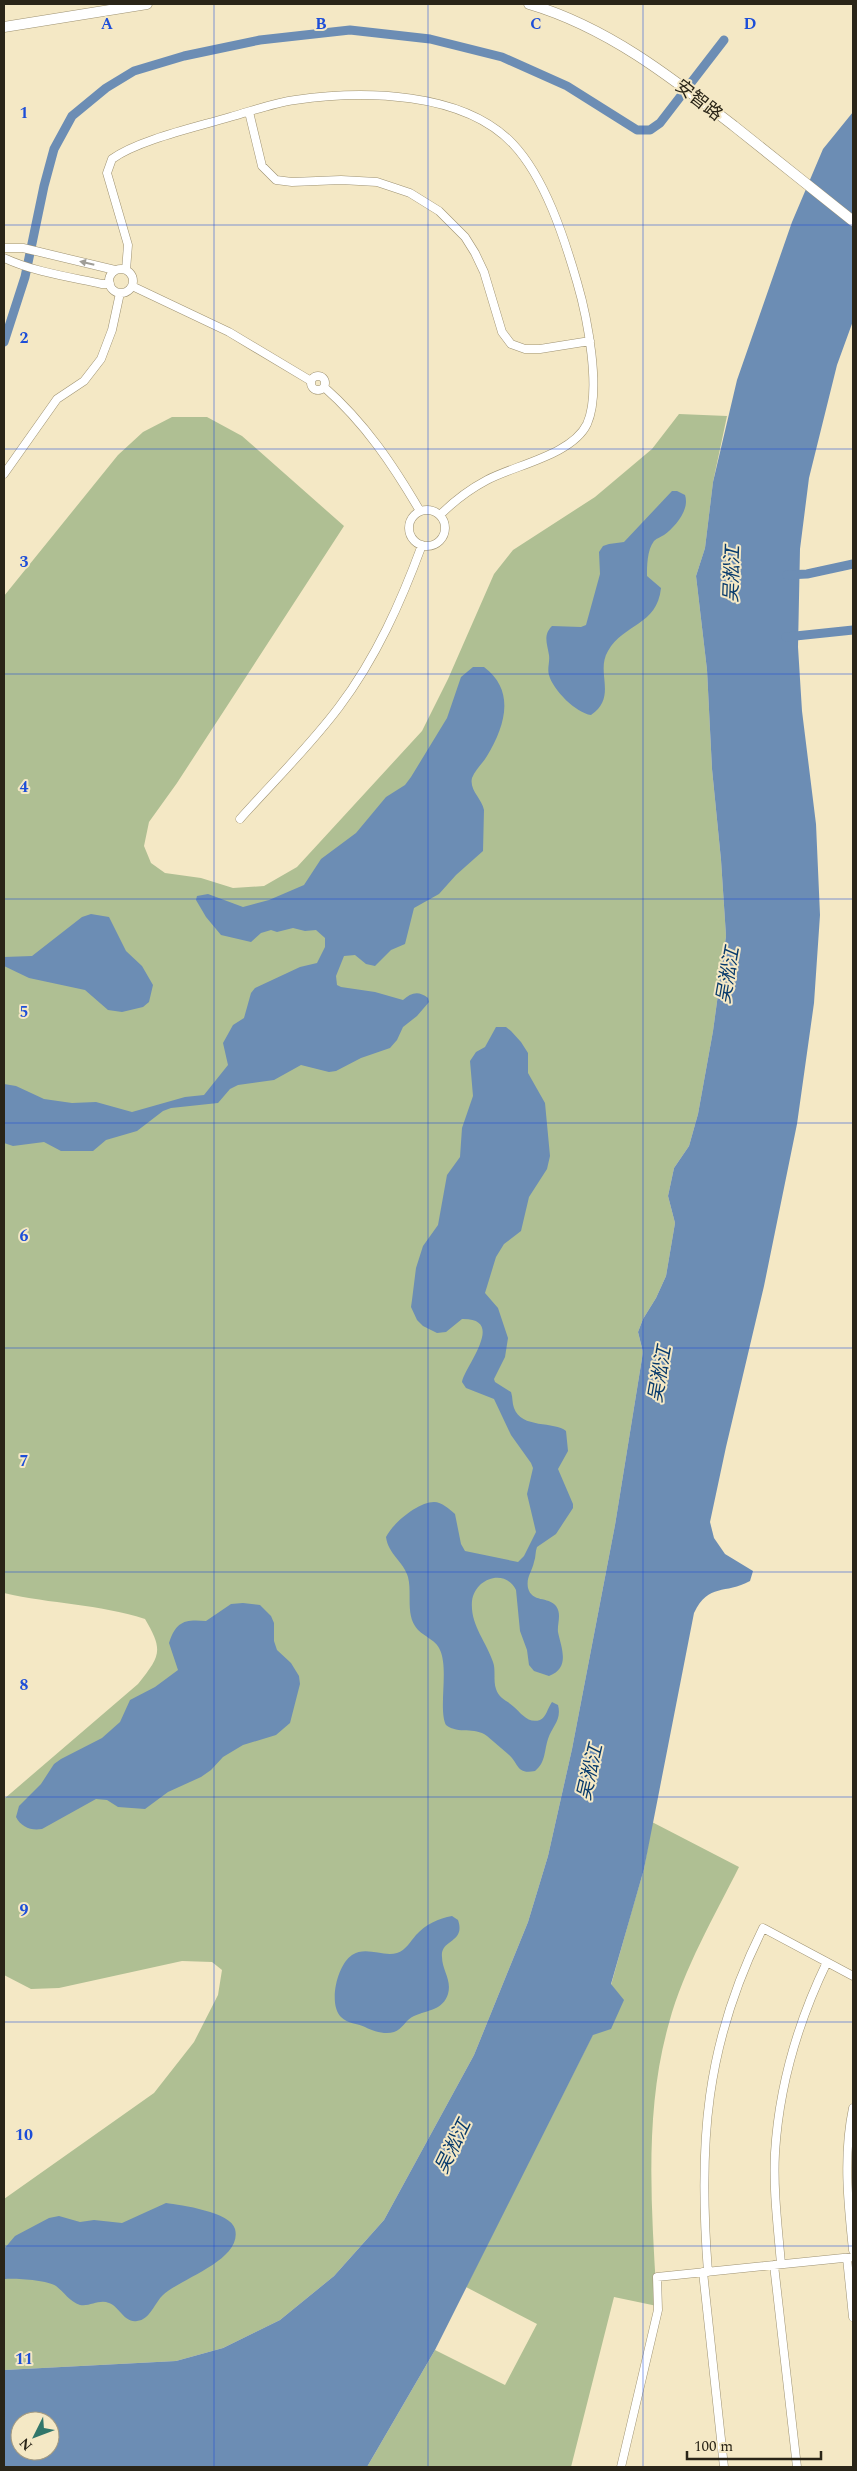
<svg xmlns="http://www.w3.org/2000/svg" width="857" height="2471" viewBox="0 0 857 2471" font-family="Spectral,'Noto Sans SC',serif">
<style>
.green{fill:#afbf93}
.water{fill:#6c8db4;fill-rule:evenodd}
.lines{fill:none;stroke-linecap:round;stroke-linejoin:round}
.canal{stroke:#6c8db4;stroke-width:9}
.street-casing{stroke:#9e9272;stroke-width:9}
.secondary-casing{stroke:#9e9272;stroke-width:11}
.street{stroke:#fff;stroke-width:8}
.secondary{stroke:#fff;stroke-width:10}
.oneway{fill:#9f9d97}
.grid{fill:none;stroke:#1d4ed8;stroke-width:1;stroke-opacity:0.55}
.labels{text-anchor:middle;stroke-width:4;stroke-linejoin:round;paint-order:stroke}
.street-label{font-size:18px;fill:#2a2518;stroke:#f4e8c5}
.water-label{font-size:19px;font-style:italic;fill:#083a6b;stroke:#f4e8c5}
.grid-label{font-size:16px;text-anchor:middle;font-weight:bold;fill:#1d4ed8;stroke:#f4e8c5;stroke-width:4;stroke-linejoin:round;paint-order:stroke}
</style>
<rect width="100%" height="100%" fill="#f4e8c5"/>
<path class="green" d="M 679,414 L 727,416 L 713,482 L 705,548 L 696,576 L 707,670 L 712,769 L 721,860 L 726,936 L 713,1031 L 698,1114 L 689,1146 L 674,1168 L 668,1196 L 675,1223 L 666,1276 L 656,1298 L 643,1319 L 638,1332 L 643,1352 L 615,1525 L 572,1749 L 548,1856 L 528,1922 L 474,2055 L 384,2220 L 334,2276 L 280,2320 L 223,2348 L 176,2361 L 4,2370 L 4,2199 L 154,2093 L 194,2042 L 218,1995 L 222,1970 L 212,1962 L 182,1961 L 59,1988 L 31,1989 L 4,1975 L 4,1799 L 138,1684 C 160,1656 164,1651 145,1619 C 99,1604 51,1604 4,1593 L 4,596 L 118,455 L 143,432 L 172,417 L 207,417 L 242,436 L 344,526 L 177,783 L 149,822 L 144,846 L 151,863 L 165,873 L 201,878 L 233,888 L 264,886 L 297,867 L 422,731 L 448,679 L 494,574 L 513,550 L 595,497 L 652,449 Z
M 652,1822 L 739,1867 C 714,1917 684,1968 669,2023 C 643,2114 652,2213 657,2306 L 614,2297 L 571,2467 L 367,2467 L 435,2350 L 505,2385 L 537,2324 L 466,2287 L 593,2034 L 611,1985 L 632,1910 L 644,1869 Z"/>
<path class="water" d="M 853,112 L 853,321 L 837,365 L 809,478 L 800,549 L 798,647 L 802,711 L 816,824 L 820,915 L 814,1003 L 797,1124 L 764,1286 L 726,1447 L 710,1522 L 714,1538 L 725,1554 L 753,1571 L 750,1581 C 725,1595 709,1582 694,1613 L 644,1869 L 611,1984 L 624,2000 L 611,2029 L 593,2035 L 435,2350 L 367,2467 L 4,2467 L 4,2370 L 176,2361 L 223,2348 L 280,2320 L 334,2276 L 384,2220 L 474,2055 L 528,1922 L 548,1856 L 572,1749 L 615,1525 L 643,1352 L 638,1332 L 643,1319 L 656,1298 L 666,1276 L 675,1223 L 668,1196 L 674,1168 L 689,1146 L 698,1114 L 713,1031 L 726,936 L 721,860 L 712,769 L 707,670 L 696,576 L 705,548 L 713,482 L 737,380 L 792,222 L 823,149 ZM 20,2421 L 50,2421 L 50,2451 L 20,2451 Z
M 672,491 L 677,491 L 685,495 C 690,510 675,527 664,535 C 661,537 657,538 654,541 C 647,550 647,566 647,576 L 661,588 C 657,626 624,623 608,651 C 595,673 618,696 591,715 C 576,713 553,690 549,675 C 547,669 550,662 549,655 C 547,643 543,635 552,626 L 581,627 L 586,625 L 600,574 L 599,552 L 603,546 L 609,544 L 624,542 Z
M 473,667 L 484,667 C 516,691 505,726 487,756 C 483,763 475,770 472,778 C 469,790 482,799 484,810 L 483,851 L 456,875 L 439,894 L 414,908 L 405,944 L 391,950 L 375,966 L 366,964 L 355,955 L 344,956 L 336,976 L 337,985 L 341,987 L 375,992 L 403,1000 C 411,993 418,990 428,998 L 429,1002 L 417,1016 L 403,1027 L 397,1040 L 390,1048 L 361,1058 L 336,1071 L 329,1072 L 301,1065 L 274,1080 L 238,1085 L 230,1089 L 218,1103 L 171,1108 L 163,1111 L 137,1131 L 106,1140 L 93,1151 L 61,1151 L 44,1142 L 13,1146 L 4,1143 L 4,1084 L 16,1086 L 44,1099 L 72,1103 L 96,1102 L 132,1112 L 185,1097 L 204,1095 L 228,1065 L 223,1043 L 233,1025 L 244,1018 L 251,993 L 255,988 L 300,967 L 317,963 L 325,947 L 325,938 L 316,930 L 305,931 L 293,928 L 277,932 L 271,930 L 261,933 L 251,942 L 221,935 L 206,917 L 196,900 L 197,896 L 208,894 L 243,907 L 269,900 L 304,885 L 321,859 L 356,833 L 386,797 L 405,785 L 411,777 L 447,718 L 461,677 Z
M 91,914 L 109,917 L 126,951 L 142,966 L 153,985 L 149,1002 L 143,1007 L 122,1012 L 108,1010 L 85,990 L 29,978 L 4,966 L 4,957 L 32,956 L 82,917 Z
M 496,1027 L 506,1027 L 511,1031 L 521,1042 L 528,1053 L 528,1073 L 545,1103 L 550,1156 L 547,1169 L 529,1197 L 521,1231 L 504,1244 L 496,1257 L 485,1293 L 498,1308 L 508,1338 L 505,1357 L 494,1379 L 495,1382 L 511,1392 C 513,1398 512,1403 514,1408 C 521,1429 555,1421 566,1431 L 568,1451 L 558,1469 L 573,1504 L 573,1508 L 556,1534 L 537,1547 C 535,1552 536,1557 534,1562 C 532,1572 526,1577 528,1588 C 532,1603 548,1596 556,1606 C 562,1614 557,1624 558,1632 C 561,1647 571,1668 549,1676 L 534,1671 L 529,1665 L 527,1650 L 520,1631 L 516,1590 C 505,1568 475,1578 472,1601 C 470,1625 486,1641 493,1662 C 496,1670 493,1680 496,1689 C 499,1699 507,1700 514,1707 C 521,1713 528,1724 540,1720 C 546,1718 548,1707 552,1702 L 558,1705 C 562,1720 552,1726 548,1739 C 544,1751 546,1762 535,1771 C 516,1775 519,1763 508,1754 C 501,1748 494,1742 487,1736 C 474,1726 459,1735 446,1725 C 438,1709 449,1670 440,1650 C 436,1639 421,1636 415,1626 C 406,1612 412,1592 408,1577 C 404,1562 388,1554 386,1537 C 393,1523 418,1502 434,1502 C 442,1502 449,1509 455,1514 L 461,1544 L 465,1551 L 518,1562 L 524,1556 L 536,1532 L 527,1494 L 533,1468 L 531,1463 L 511,1435 L 494,1399 L 466,1388 L 462,1382 C 465,1366 507,1318 462,1319 L 446,1332 L 437,1333 L 423,1326 L 417,1320 L 411,1307 L 412,1300 L 416,1268 L 423,1246 L 438,1225 L 447,1175 L 460,1157 L 462,1128 L 473,1096 L 470,1061 L 476,1052 L 485,1047 Z
M 243,1603 L 260,1605 L 271,1616 L 274,1623 L 274,1641 L 277,1650 L 291,1663 L 299,1676 L 300,1684 L 290,1723 L 276,1735 L 243,1745 L 223,1757 L 211,1770 L 201,1777 L 168,1792 L 145,1809 L 118,1807 L 107,1800 L 96,1799 L 42,1829 C 31,1831 21,1827 16,1817 L 19,1806 L 41,1784 L 54,1764 L 61,1759 L 102,1738 L 120,1722 L 130,1700 L 155,1687 L 178,1670 L 169,1643 C 176,1621 185,1619 206,1621 L 231,1604 Z
M 452,1916 L 458,1920 C 466,1943 440,1939 442,1957 C 442,1970 452,1980 448,1994 C 443,2010 428,2010 414,2016 C 406,2019 402,2030 394,2032 C 385,2035 373,2031 365,2027 C 357,2023 348,2024 341,2017 C 328,2004 337,1965 352,1955 C 366,1946 383,1957 397,1953 C 406,1950 410,1942 416,1935 C 425,1925 439,1918 452,1916 Z
M 166,2203 C 181,2205 231,2212 235,2229 C 243,2260 181,2278 163,2295 C 155,2302 150,2320 137,2321 C 124,2323 120,2307 109,2303 C 99,2299 90,2307 80,2305 C 70,2302 64,2292 56,2286 C 47,2280 15,2278 4,2279 L 4,2249 L 15,2236 L 49,2218 L 59,2216 L 80,2222 L 94,2220 L 122,2223 Z"/>
<g class="lines">
<path class="canal" d="M 4,342 L 25,277 L 44,186 L 54,149 L 72,116 L 106,88 L 134,71 L 184,56 L 260,40 L 350,30 L 430,39 L 502,57 L 567,86 L 637,130 L 650,130 L 660,123 L 724,40
M 787,575 L 807,574 L 853,564
M 786,637 L 853,630"/>
<g class="street-casing">
<path id="street" d="M 249,112 L 262,166 L 276,180 L 292,182 L 341,180 L 377,182 L 410,193 L 439,211 L 465,237 L 475,253 L 484,272 L 502,332 L 511,344 L 525,349 L 540,349 L 590,341
M 4,248 L 23,248 L 115,270
M 4,258 C 34,272 70,277 102,284 L 110,284
M109 281a12 12 0 1 1 24 0a12 12 0 1 1-24 0Z
M 126,270 L 128,245 L 107,173 L 112,159 C 138,140 197,127 230,117 C 252,111 273,103 295,100 C 362,90 463,91 513,144 C 545,178 564,237 577,282 C 587,316 602,391 587,424 C 572,455 515,465 487,480 C 470,489 453,502 440,515
M 132,286 L 229,332 L 311,381
M311 383a7 7 0 1 1 14 0a7 7 0 1 1-14 0Z
M 324,387 C 365,423 393,465 420,511
M 4,474 L 57,399 L 84,381 L 101,359 L 112,330 L 120,293
M409 528a18 18 0 1 1 36 0a18 18 0 1 1-36 0Z
M 240,819 C 273,782 309,747 339,707 C 376,658 401,602 422,545
M 853,2108 C 843,2155 848,2203 853,2250
M 847,2258 L 853,2317
M 781,2264 C 778,2228 773,2190 775,2153 C 779,2086 798,2022 827,1962
M 774,2265 L 797,2467
M 703,2272 L 724,2467
M 708,2272 C 698,2144 705,2044 763,1928 L 853,1976
M 621,2467 L 658,2310 L 657,2277 L 853,2257"/>
</g>
<g class="secondary-casing">
<path id="secondary" d="M 529,4 C 607,27 671,77 734,126 C 774,158 813,189 853,221
M 4,27 L 147,4"/>
</g>
<use href="#street" class="street"/>
<use href="#secondary" class="secondary"/>
</g>
<defs><path id="oneway-solid" d="M-6-.8H1V-3.2L6.5 0L1 3.2V.8H-6Z" transform="scale(1.25)"/></defs>
<use class="oneway" href="#oneway-solid" transform="translate(87 263) rotate(-167)"/>
<path class="grid" d="M 214,4 L 214,2467M 428,4 L 428,2467M 643,4 L 643,2467M 4,225 L 853,225M 4,449 L 853,449M 4,674 L 853,674M 4,899 L 853,899M 4,1123 L 853,1123M 4,1348 L 853,1348M 4,1572 L 853,1572M 4,1797 L 853,1797M 4,2022 L 853,2022M 4,2246 L 853,2246"/>
<g class="labels">
<g class="street-label">
<text transform="translate(699 100) rotate(38)" y="6">安智路</text>
</g>
<g class="water-label">
<text transform="translate(731 574) rotate(-88)" y="7">吴淞江</text>
<text transform="translate(727 975) rotate(-80)" y="7">吴淞江</text>
<text transform="translate(659 1374) rotate(-80)" y="7">吴淞江</text>
<text transform="translate(589 1772) rotate(-77)" y="7">吴淞江</text>
<text transform="translate(452 2146) rotate(-64)" y="7">吴淞江</text>
</g>
</g>
<g class="grid-label">
<text x="107" y="29">A</text>
<text x="321" y="29">B</text>
<text x="536" y="29">C</text>
<text x="750" y="29">D</text>
<text x="24" y="118">1</text>
<text x="24" y="343">2</text>
<text x="24" y="567">3</text>
<text x="24" y="792">4</text>
<text x="24" y="1017">5</text>
<text x="24" y="1241">6</text>
<text x="24" y="1466">7</text>
<text x="24" y="1690">8</text>
<text x="24" y="1915">9</text>
<text x="24" y="2140">10</text>
<text x="24" y="2364">11</text>
</g>
<rect width="857" height="2471" fill="none" stroke="#2a2518" stroke-width="10"/>
<g transform="translate(35 2436) rotate(228)"><circle r="24" fill="#f4e8c5" stroke="#a39a80"/>
<path d="M0-4L9 19L0 12L-9 19Z" fill="#31766a"/>
<text y="-8" font-size="14" font-weight="bold" text-anchor="middle" fill="#2a2518">N</text>
</g>
<path d="M687 2451v8h134v-8" fill="none" stroke="#2a2518" stroke-width="2.5"/>
<text x="694" y="2451" font-size="15" fill="#2a2518" stroke="#f4e8c5" stroke-width="4" paint-order="stroke">100 m</text>
</svg>
